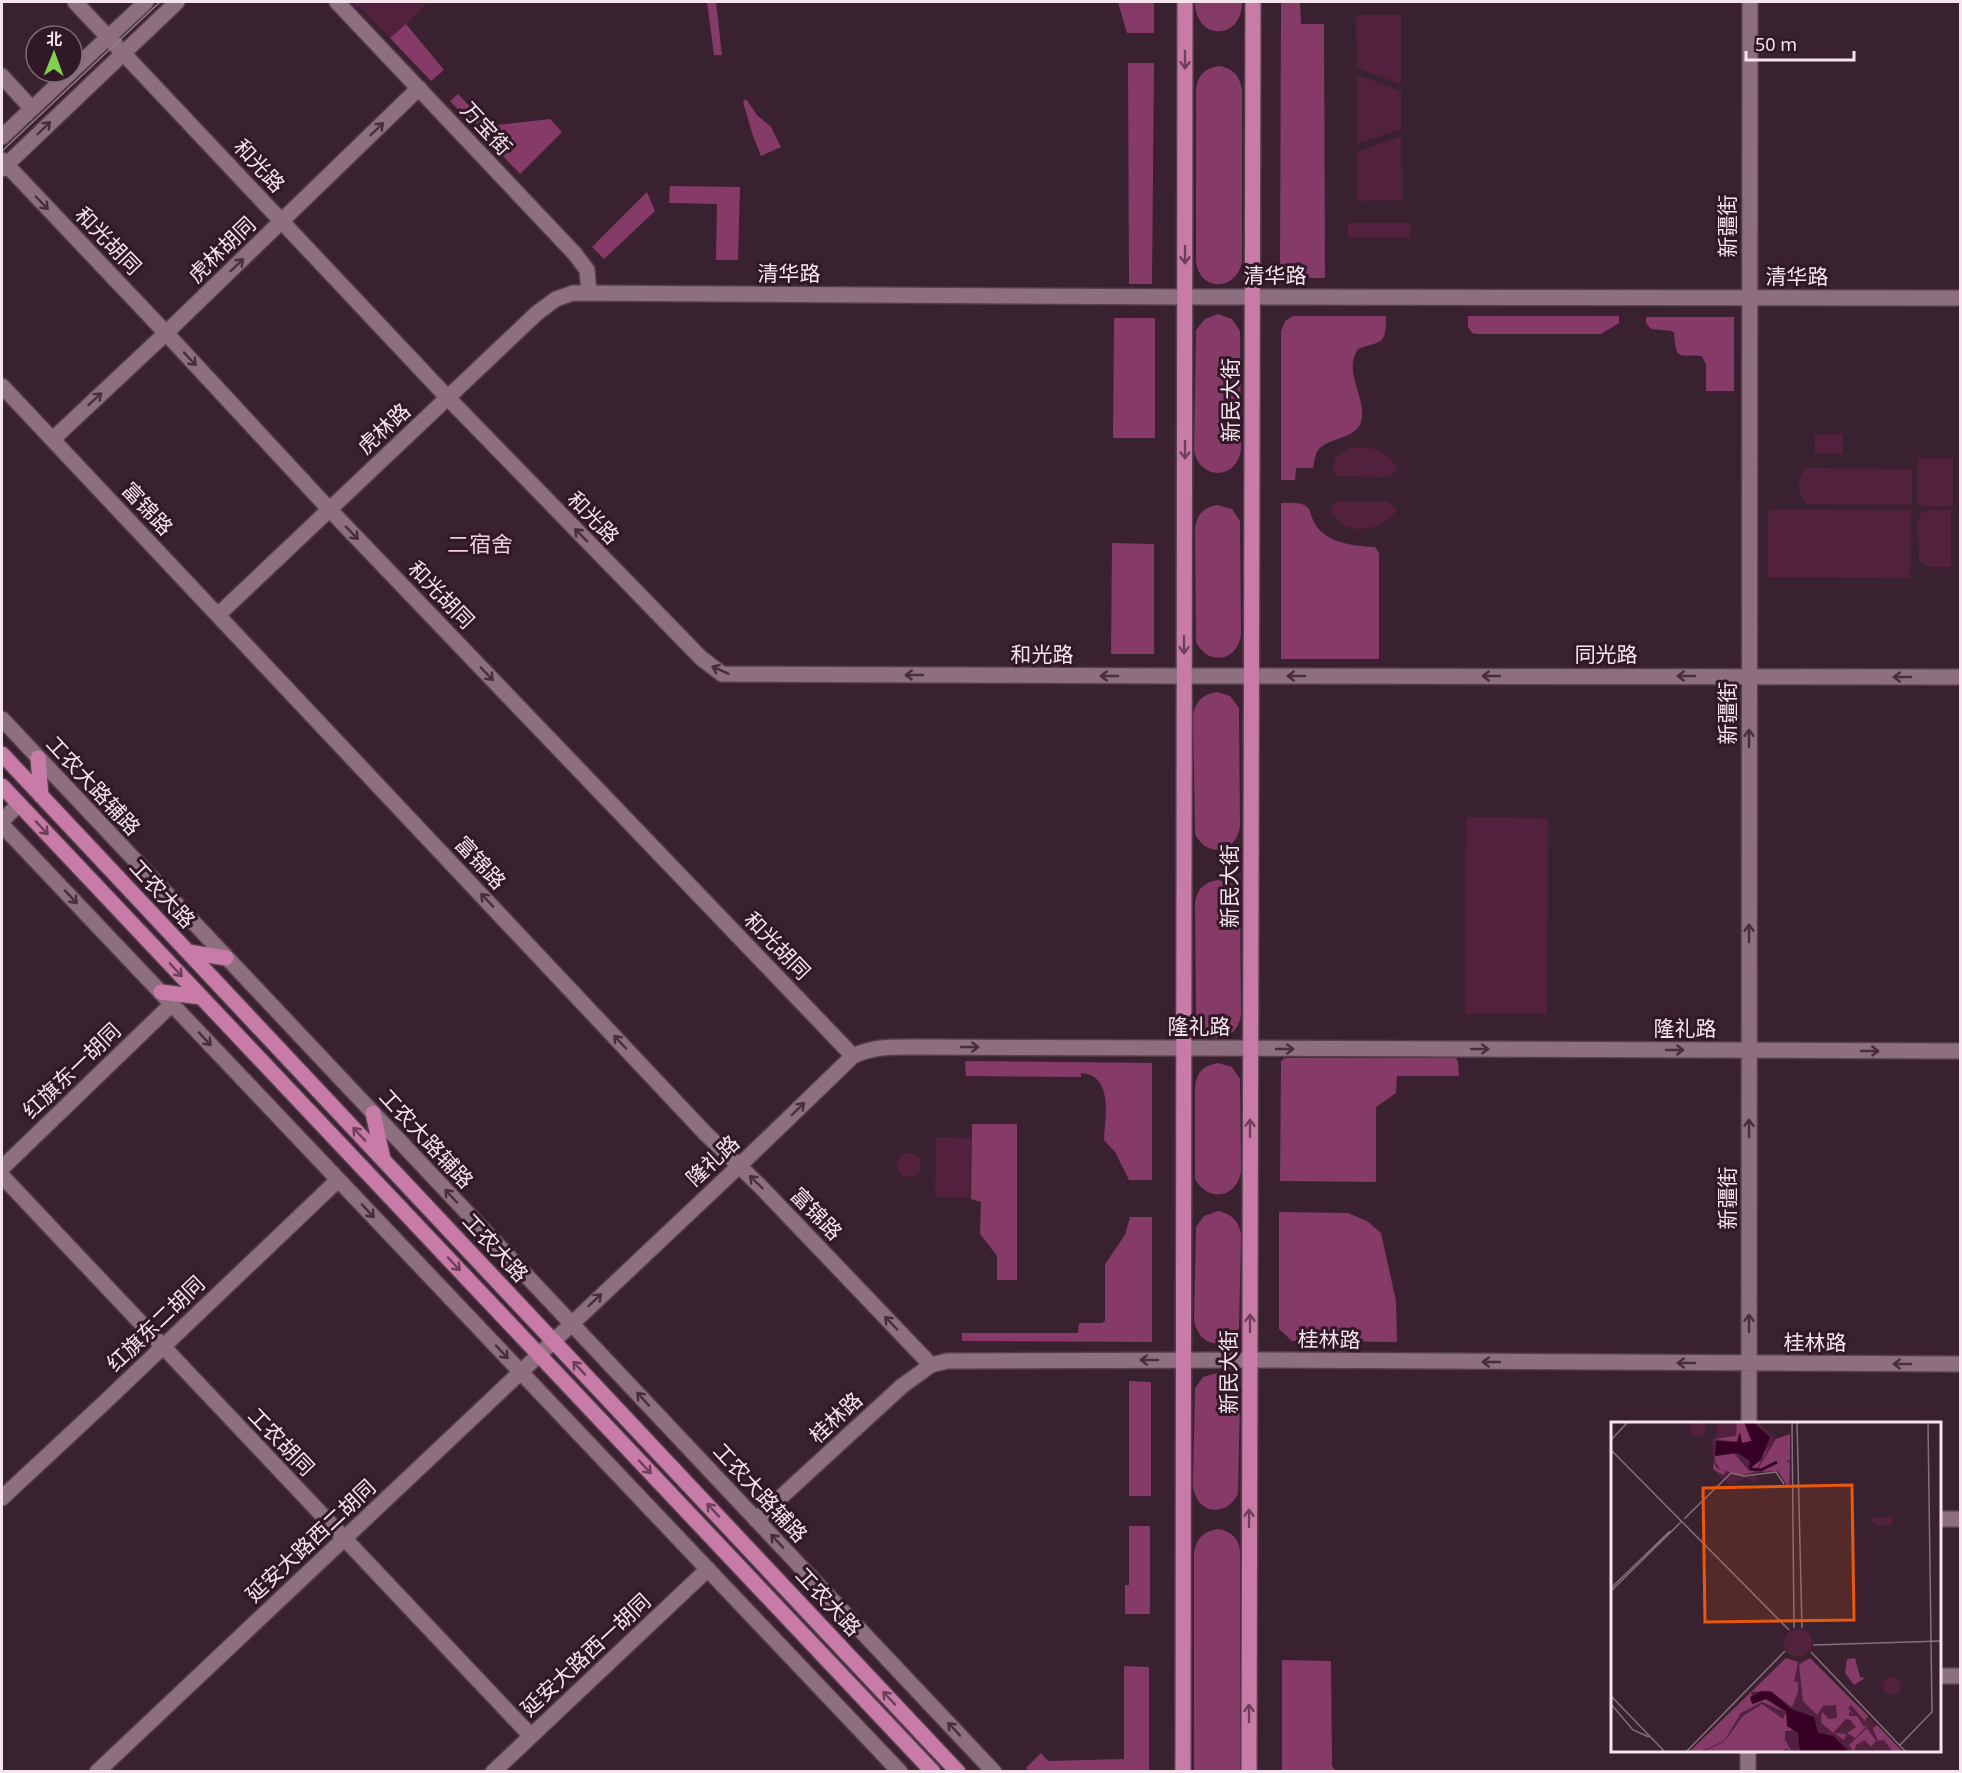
<svg xmlns="http://www.w3.org/2000/svg" width="1962" height="1773" viewBox="0 0 1962 1773" font-family="'Noto Sans','Noto Sans SC',sans-serif">
<style>
.green{fill:#51213e}
.forest{fill:#853a68}
.lines{fill:none;stroke-linecap:round;stroke-linejoin:round}
.minor-casing{stroke:#533e4a;stroke-width:18}
.major-casing{stroke:#533e4a;stroke-width:18}
.minor{stroke:#8d6f7f;stroke-width:15}
.major{stroke:#c97ba8;stroke-width:15}
.tram{stroke:#937e89;stroke-width:1.5}
.oneway{stroke:#6d405a}
.oneway2{stroke:#472e3c}
.labels{text-anchor:middle;stroke-width:6;stroke-linejoin:round;paint-order:stroke}
.street-label{font-size:21px;fill:#f5e4ed;stroke:#301826}
.neighbourhood-label{font-size:22px;fill:#efcddf;stroke:#301826}
.inset-river{fill:none;stroke:#370025;stroke-width:3}
.inset-road{fill:none;stroke:#856f7b;stroke-width:1.5}
.view{fill:#e8590c;fill-opacity:0.15;stroke:#e8590c;stroke-width:3}
.inset-edge{fill:none;stroke:#f5e4ed;stroke-width:3}
</style>
<rect width="100%" height="100%" fill="#3a212f"/>
<path class="green" d="M 350,2 L 428,2 L 412,19 L 390,38 L 359,6 L 357,8 Z
M 1356,15 L 1401,15 L 1401,84 L 1357,68 Z
M 1357,75 L 1401,91 L 1401,129 L 1357,144 Z
M 1401,136 L 1402,200 L 1357,201 L 1357,152 Z
M 1348,223 L 1410,223 L 1410,238 L 1348,238 Z
M 1815,434 L 1843,434 L 1843,454 L 1815,454 Z
M 1360,447 C 1377,448 1388,453 1398,468 L 1391,475 L 1385,477 L 1336,476 L 1332,469 L 1335,458 L 1349,448 Z
M 1918,458 L 1953,458 L 1953,507 L 1918,506 Z
M 1806,468 L 1912,469 L 1912,505 L 1806,504 C 1797,492 1796,480 1806,468 Z
M 1338,501 L 1385,501 L 1389,502 L 1397,510 C 1382,531 1348,538 1332,514 L 1331,506 Z
M 1771,510 L 1911,510 L 1910,578 L 1768,577 L 1768,514 Z
M 1928,510 L 1951,510 L 1951,567 L 1928,567 L 1919,560 L 1918,520 L 1921,513 Z
M 1466,817 L 1548,818 L 1547,1014 L 1465,1014 Z
M 936,1137 L 971,1138 L 970,1197 L 935,1197 Z
M897 1165a12 12 0 1 1 24 0a12 12 0 1 1-24 0Z"/>
<path class="forest" d="M 707,2 L 716,2 L 722,55 L 714,55 Z
M 1118,2 L 1154,2 L 1154,33 L 1127,33 Z
M 1195,2 L 1242,2 C 1242,41 1195,41 1195,2 Z
M 1281,2 L 1300,2 L 1301,24 L 1324,24 L 1325,278 L 1285,278 L 1280,268 Z
M 406,24 L 444,70 L 431,81 L 390,38 Z
M 1128,63 L 1154,63 L 1152,284 L 1129,284 Z
M 1219,66 C 1233,68 1240,76 1242,90 L 1242,262 C 1236,292 1199,292 1196,261 L 1196,89 C 1198,75 1205,68 1219,66 Z
M 458,94 L 488,126 L 550,119 L 562,132 L 520,174 L 450,101 Z
M 746,99 L 757,115 L 771,127 L 781,147 L 761,156 L 753,136 L 743,102 Z
M 670,186 L 740,187 L 738,260 L 716,260 L 717,204 L 669,203 Z
M 647,192 L 655,211 L 604,259 L 592,247 Z
M 1218,314 L 1232,319 L 1240,331 L 1241,450 C 1236,481 1199,480 1194,450 L 1196,330 L 1205,319 Z
M 1293,316 L 1386,316 C 1386,346 1382,340 1358,349 C 1342,372 1368,399 1361,422 C 1356,439 1329,437 1318,450 C 1315,454 1314,463 1313,468 L 1296,468 L 1295,480 L 1281,480 L 1281,331 L 1285,321 Z
M 1468,316 L 1619,316 L 1619,323 L 1601,334 L 1476,334 L 1472,333 L 1468,327 Z
M 1646,317 L 1734,317 L 1734,391 L 1706,391 L 1706,365 L 1702,356 C 1677,355 1676,360 1674,333 L 1672,331 L 1651,329 L 1646,323 Z
M 1114,318 L 1155,318 L 1155,438 L 1113,438 Z
M 1281,503 C 1288,503 1298,502 1304,505 C 1311,508 1310,514 1313,520 C 1323,543 1353,546 1375,547 L 1379,553 L 1379,659 L 1281,659 Z
M 1218,505 L 1232,509 L 1240,521 L 1241,635 C 1237,662 1208,666 1196,642 L 1195,528 C 1197,514 1204,507 1218,505 Z
M 1112,543 L 1154,544 L 1154,654 L 1111,654 Z
M 1217,692 L 1230,696 L 1239,708 L 1240,827 C 1235,854 1207,858 1195,834 L 1193,715 C 1196,701 1203,694 1217,692 Z
M 1218,880 L 1232,884 L 1240,896 L 1241,1015 C 1237,1042 1208,1046 1196,1022 L 1195,903 C 1197,889 1204,882 1218,880 Z
M 1285,1058 L 1456,1058 L 1458,1061 L 1459,1076 L 1397,1076 L 1396,1093 L 1376,1107 L 1376,1182 L 1280,1181 L 1281,1061 Z
M 965,1061 L 1152,1063 L 1152,1180 L 1129,1180 L 1115,1152 L 1104,1140 C 1105,1118 1114,1075 1081,1073 L 1081,1077 L 966,1076 Z
M 1218,1063 L 1232,1067 L 1240,1079 L 1241,1172 C 1236,1199 1208,1202 1195,1179 L 1195,1086 C 1197,1072 1204,1065 1218,1063 Z
M 972,1124 L 1017,1124 L 1017,1280 L 997,1280 L 997,1256 L 980,1234 L 981,1202 L 971,1199 Z
M 1218,1211 C 1232,1214 1239,1221 1241,1235 L 1239,1328 C 1227,1352 1198,1347 1194,1320 L 1196,1227 L 1204,1216 Z
M 1279,1212 L 1348,1213 L 1367,1221 L 1381,1233 L 1396,1301 L 1397,1342 L 1292,1341 L 1279,1329 Z
M 1130,1217 L 1152,1217 L 1152,1342 L 962,1341 L 962,1333 L 1078,1333 L 1079,1323 L 1102,1323 L 1105,1321 L 1105,1264 L 1125,1235 Z
M 1217,1373 C 1231,1375 1238,1382 1240,1396 L 1238,1494 C 1225,1518 1197,1514 1193,1487 L 1195,1388 L 1203,1377 Z
M 1129,1381 L 1151,1382 L 1151,1496 L 1129,1496 Z
M 1129,1526 L 1150,1526 L 1150,1614 L 1125,1614 L 1125,1585 L 1129,1585 Z
M 1218,1529 C 1231,1531 1239,1538 1240,1552 L 1240,1771 L 1194,1771 L 1194,1552 C 1197,1538 1204,1531 1218,1529 Z
M 1282,1660 L 1331,1661 L 1332,1766 L 1336,1771 L 1282,1771 Z
M 1124,1666 L 1149,1667 L 1149,1771 L 1029,1771 L 1026,1768 L 1041,1753 L 1048,1761 L 1124,1759 Z"/>
<g class="lines">
<g class="minor-casing">
<path id="minor" d="M 75,2 L 448,398 L 701,658 L 722,674 L 1184,676 L 1960,677
M 337,2 L 575,254 L 587,270 L 589,293
M 72,71 L 146,2
M 2,76 L 32,109
M 2,137 L 71,72
M 2,160 L 166,333 L 330,510 L 853,1056
M 2,169 L 177,2
M 2,386 L 705,1133 L 759,1185 L 931,1365
M 53,439 L 166,333 L 419,88
M 218,615 L 537,313 L 556,299 L 573,293 L 1185,297 L 1960,298
M 2,719 L 994,1772
M 2,821 L 19,804
M 2,825 L 900,1772
M 2,1168 L 172,1004
M 2,1176 L 531,1736
M 1749,1424 L 1750,2
M 2,1498 L 105,1402 L 338,1180
M 1940,1519 L 1960,1519
M 756,1520 L 902,1386 L 931,1365 L 947,1361 L 1250,1360 L 1960,1364
M 1940,1676 L 1960,1676
M 97,1772 L 739,1166 L 853,1056 C 874,1046 894,1047 917,1047 L 1960,1051
M 493,1772 L 708,1569
M 1748,1772 L 1748,1750"/>
</g>
<g class="major-casing">
<path id="major" d="M 2,754 L 958,1772
M 38,758 L 41,796
M 2,786 L 933,1772
M 188,952 L 226,958
M 161,992 L 201,997
M 373,1113 L 383,1159
M 1183,1772 L 1185,2
M 1249,1772 L 1253,2"/>
</g>
<use href="#minor" class="minor"/>
<use href="#major" class="major"/>
<path class="tram" d="M 2,151 L 160,2"/>
</g>
<defs><path id="oneway-shaft" d="M-6 0H5M1.5-3L5.5 0L1.5 3" fill="none" stroke-width="1.6" stroke-linecap="round" stroke-linejoin="round" transform="scale(1.5)"/></defs>
<g class="oneway">
<use href="#oneway-shaft" transform="translate(1185 60) rotate(90)"/>
<use href="#oneway-shaft" transform="translate(1185 255) rotate(90)"/>
<use href="#oneway-shaft" transform="translate(1185 450) rotate(90)"/>
<use href="#oneway-shaft" transform="translate(1184 645) rotate(90)"/>
<use href="#oneway-shaft" transform="translate(42 828) rotate(47)"/>
<use href="#oneway-shaft" transform="translate(176 970) rotate(47)"/>
<use href="#oneway-shaft" transform="translate(1250 1128) rotate(-90)"/>
<use href="#oneway-shaft" transform="translate(359 1134) rotate(-133)"/>
<use href="#oneway-shaft" transform="translate(454 1264) rotate(47)"/>
<use href="#oneway-shaft" transform="translate(1250 1323) rotate(-90)"/>
<use href="#oneway-shaft" transform="translate(579 1368) rotate(-133)"/>
<use href="#oneway-shaft" transform="translate(645 1467) rotate(47)"/>
<use href="#oneway-shaft" transform="translate(713 1510) rotate(-133)"/>
<use href="#oneway-shaft" transform="translate(1249 1518) rotate(-90)"/>
<use href="#oneway-shaft" transform="translate(889 1698) rotate(-133)"/>
<use href="#oneway-shaft" transform="translate(1249 1713) rotate(-90)"/>
</g>
<g class="oneway2">
<use href="#oneway-shaft" transform="translate(44 128) rotate(-44)"/>
<use href="#oneway-shaft" transform="translate(377 129) rotate(-44)"/>
<use href="#oneway-shaft" transform="translate(42 203) rotate(46)"/>
<use href="#oneway-shaft" transform="translate(237 265) rotate(-44)"/>
<use href="#oneway-shaft" transform="translate(190 359) rotate(47)"/>
<use href="#oneway-shaft" transform="translate(95 399) rotate(-43)"/>
<use href="#oneway-shaft" transform="translate(352 533) rotate(46)"/>
<use href="#oneway-shaft" transform="translate(581 535) rotate(-134)"/>
<use href="#oneway-shaft" transform="translate(720 670) rotate(-156)"/>
<use href="#oneway-shaft" transform="translate(487 674) rotate(46)"/>
<use href="#oneway-shaft" transform="translate(914 675) rotate(-180)"/>
<use href="#oneway-shaft" transform="translate(1109 676) rotate(-180)"/>
<use href="#oneway-shaft" transform="translate(1296 676) rotate(-180)"/>
<use href="#oneway-shaft" transform="translate(1491 676) rotate(-180)"/>
<use href="#oneway-shaft" transform="translate(1686 676) rotate(180)"/>
<use href="#oneway-shaft" transform="translate(1902 677) rotate(-180)"/>
<use href="#oneway-shaft" transform="translate(1749 738) rotate(-90)"/>
<use href="#oneway-shaft" transform="translate(71 897) rotate(47)"/>
<use href="#oneway-shaft" transform="translate(487 900) rotate(-133)"/>
<use href="#oneway-shaft" transform="translate(1749 933) rotate(-90)"/>
<use href="#oneway-shaft" transform="translate(205 1039) rotate(47)"/>
<use href="#oneway-shaft" transform="translate(620 1042) rotate(-133)"/>
<use href="#oneway-shaft" transform="translate(970 1047)"/>
<use href="#oneway-shaft" transform="translate(1285 1049)"/>
<use href="#oneway-shaft" transform="translate(1480 1049)"/>
<use href="#oneway-shaft" transform="translate(1675 1050)"/>
<use href="#oneway-shaft" transform="translate(1870 1051)"/>
<use href="#oneway-shaft" transform="translate(798 1109) rotate(-44)"/>
<use href="#oneway-shaft" transform="translate(1749 1128) rotate(-90)"/>
<use href="#oneway-shaft" transform="translate(756 1182) rotate(-136)"/>
<use href="#oneway-shaft" transform="translate(451 1196) rotate(-133)"/>
<use href="#oneway-shaft" transform="translate(368 1211) rotate(47)"/>
<use href="#oneway-shaft" transform="translate(595 1300) rotate(-43)"/>
<use href="#oneway-shaft" transform="translate(891 1323) rotate(-134)"/>
<use href="#oneway-shaft" transform="translate(1749 1323) rotate(-90)"/>
<use href="#oneway-shaft" transform="translate(502 1352) rotate(47)"/>
<use href="#oneway-shaft" transform="translate(1149 1360) rotate(-180)"/>
<use href="#oneway-shaft" transform="translate(1491 1362) rotate(-180)"/>
<use href="#oneway-shaft" transform="translate(1686 1363) rotate(-180)"/>
<use href="#oneway-shaft" transform="translate(1902 1364) rotate(-180)"/>
<use href="#oneway-shaft" transform="translate(643 1399) rotate(-133)"/>
<use href="#oneway-shaft" transform="translate(777 1541) rotate(-133)"/>
<use href="#oneway-shaft" transform="translate(954 1729) rotate(-133)"/>
</g>
<g class="labels">
<g class="street-label">
<text transform="translate(486 129) rotate(47)" y="7">万宝街</text>
<text transform="translate(259 166) rotate(47)" y="7">和光路</text>
<text transform="translate(1728 226) rotate(-90)" y="7">新疆街</text>
<text transform="translate(108 241) rotate(46)" y="7">和光胡同</text>
<text transform="translate(222 250) rotate(-44)" y="7">虎林胡同</text>
<text x="789" y="281">清华路</text>
<text x="1275" y="283">清华路</text>
<text x="1797" y="284">清华路</text>
<text transform="translate(1231 400) rotate(-90)" y="7">新民大街</text>
<text transform="translate(384 429) rotate(-43)" y="7">虎林路</text>
<text transform="translate(147 509) rotate(47)" y="7">富锦路</text>
<text transform="translate(593 518) rotate(46)" y="7">和光路</text>
<text transform="translate(441 595) rotate(46)" y="7">和光胡同</text>
<text x="1042" y="662">和光路</text>
<text x="1606" y="662">同光路</text>
<text transform="translate(1728 713) rotate(-90)" y="7">新疆街</text>
<text transform="translate(93 786) rotate(47)" y="7">工农大路辅路</text>
<text transform="translate(480 863) rotate(47)" y="7">富锦路</text>
<text transform="translate(1230 886) rotate(-90)" y="7">新民大街</text>
<text transform="translate(162 894) rotate(47)" y="7">工农大路</text>
<text transform="translate(777 946) rotate(46)" y="7">和光胡同</text>
<text x="1199" y="1034">隆礼路</text>
<text x="1685" y="1036">隆礼路</text>
<text transform="translate(72 1071) rotate(-44)" y="7">红旗东一胡同</text>
<text transform="translate(426 1139) rotate(47)" y="7">工农大路辅路</text>
<text transform="translate(713 1161) rotate(-43)" y="7">隆礼路</text>
<text transform="translate(1728 1198) rotate(-90)" y="7">新疆街</text>
<text transform="translate(816 1214) rotate(46)" y="7">富锦路</text>
<text transform="translate(495 1248) rotate(47)" y="7">工农大路</text>
<text transform="translate(156 1324) rotate(-44)" y="7">红旗东二胡同</text>
<text transform="translate(1329 1340) rotate(1)" y="7">桂林路</text>
<text x="1815" y="1350">桂林路</text>
<text transform="translate(1229 1372) rotate(-90)" y="7">新民大街</text>
<text transform="translate(836 1418) rotate(-43)" y="7">桂林路</text>
<text transform="translate(281 1442) rotate(46)" y="7">工农胡同</text>
<text transform="translate(760 1493) rotate(47)" y="7">工农大路辅路</text>
<text transform="translate(311 1541) rotate(-43)" y="7">延安大路西二胡同</text>
<text transform="translate(828 1602) rotate(47)" y="7">工农大路</text>
<text transform="translate(586 1655) rotate(-43)" y="7">延安大路西一胡同</text>
</g>
<g class="neighbourhood-label">
<text x="480" y="552">二宿舍</text>
</g>
</g>
<g transform="translate(1611 1422)">
<rect width="330" height="330" fill="#3a212f"/>
<path d="M79 7a8 8 0 1 1 16 0a8 8 0 1 1-16 0ZM 106,0 L 146,0 L 165,17 L 178,12 L 180,67 L 165,49 L 147,50 L 145,61 L 135,56 L 126,60 L 122,68 L 102,48 L 101,16 L 105,15 ZM 283,95 L 281,104 L 266,104 L 261,100 L 261,96 ZM173 221a14 14 0 1 1 28 0a14 14 0 1 1-28 0ZM 175,236 L 187,240 L 199,236 L 292,330 L 78,330 ZM272 264a9 9 0 1 1 18 0a9 9 0 1 1-18 0Z" fill="#51213e"/>
<path d="M 126,0 L 133,0 L 140,19 L 131,21 L 128,11 L 126,20 L 103,17 L 125,14 ZM 179,12 L 179,38 L 175,39 L 179,41 L 178,67 L 167,49 L 145,50 L 165,17 ZM 103,19 L 104,34 L 123,31 L 138,49 L 159,23 L 144,50 L 130,53 L 111,48 L 115,50 L 112,53 L 102,47 L 103,40 L 105,45 L 110,48 L 104,40 ZM 175,236 L 187,240 L 183,260 L 187,260 L 187,270 L 181,285 L 159,269 L 140,270 ZM 199,236 L 257,294 L 254,299 L 240,283 L 237,286 L 243,292 L 238,289 L 238,294 L 246,294 L 253,305 L 257,303 L 244,316 L 236,311 L 233,318 L 223,311 L 235,312 L 245,305 L 239,298 L 235,297 L 222,311 L 210,301 L 211,290 L 218,297 L 226,296 L 225,283 L 212,284 L 206,293 L 192,279 L 188,243 ZM 244,236 L 249,255 L 254,256 L 243,263 L 234,251 L 236,237 ZM 140,270 L 142,282 L 155,277 L 174,290 L 151,280 L 130,291 L 113,319 L 89,330 L 78,330 ZM 151,282 L 172,297 L 174,292 L 176,292 L 176,304 L 185,308 L 174,309 L 174,318 L 181,330 L 174,326 L 173,330 L 91,330 L 113,320 L 132,294 ZM 260,302 L 262,306 L 266,303 L 292,330 L 282,330 L 273,318 L 267,319 ZM 256,306 L 265,319 L 260,325 L 254,318 L 245,323 L 243,330 L 238,323 Z" fill="#853a68"/>
<path d="M 133,0 L 142,0 L 159,15 L 150,38 L 138,47 L 139,39 L 127,31 L 104,34 L 105,19 L 126,20 L 129,10 L 131,21 L 141,19 ZM 151,269 L 161,270 L 180,287 L 203,295 L 207,311 L 222,314 L 238,330 L 189,330 L 187,311 L 176,304 L 175,289 L 155,277 L 141,282 L 139,275 Z" fill="#370025"/>
<path class="inset-river" d="M 139,47 L 150,48 L 166,40"/>
<path class="inset-road" d="M 181,0 L 183,206M 186,0 L 191,206M 0,18 L 17,0M 0,28 L 178,208M 73,97 L 120,51 L 133,54 L 165,50 L 173,62M 0,166 L 59,109M 0,169 L 70,100M 202,223 L 330,219M 200,230 L 295,330M 0,274 L 54,330M 0,282 L 22,308 L 38,315M 288,324 L 321,290 L 317,0M 75,330 L 174,229"/>
<path class="view" d="M 241,63 L 243,198 L 94,200 L 92,66 Z"/>
<rect width="330" height="330" class="inset-edge"/>
</g>
<rect width="1962" height="1773" fill="none" stroke="#f5e4ed" stroke-width="6"/>
<g transform="translate(54 54) rotate(1)"><circle r="28" fill="#301826" stroke="#7f6a76" stroke-width="1.5"/>
<path d="M0-4.5L10 22L0 15L-10 22Z" fill="#82d04f"/>
<text y="-9" font-size="16" font-weight="bold" text-anchor="middle" fill="#f5e4ed">北</text>
</g>
<path d="M1746 51v9h108v-9" fill="none" stroke="#f5e4ed" stroke-width="3"/>
<text x="1755" y="51" font-size="18" fill="#f5e4ed" stroke="#301826" stroke-width="4.5" paint-order="stroke">50 m</text>
</svg>
